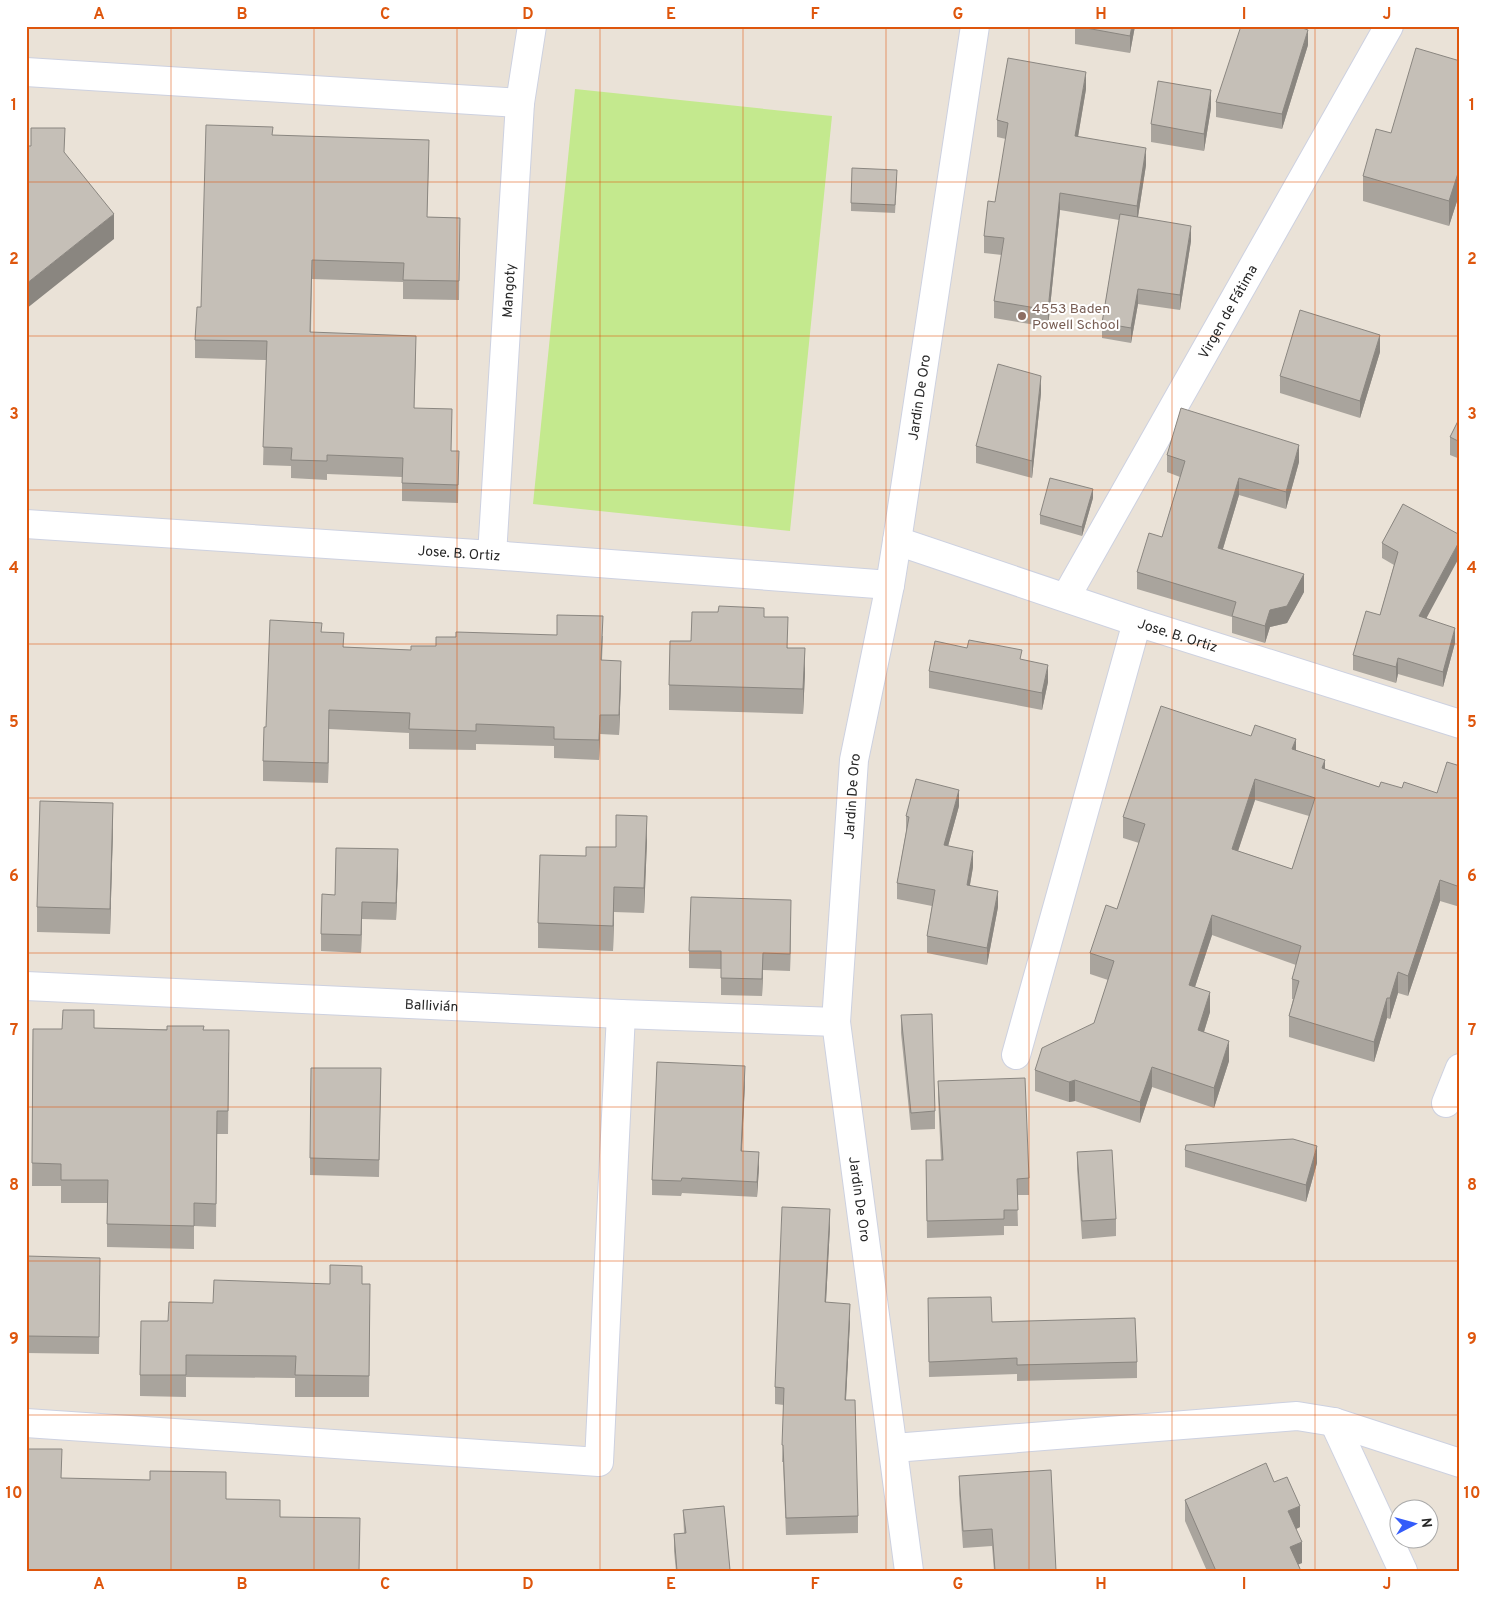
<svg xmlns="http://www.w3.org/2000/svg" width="1486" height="1597" viewBox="0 0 1486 1597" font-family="Overpass,sans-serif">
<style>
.pitch{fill:#c4e98e}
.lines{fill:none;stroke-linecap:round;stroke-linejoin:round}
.minor-casing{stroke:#cdd1e0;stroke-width:30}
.minor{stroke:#fff;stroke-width:28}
.wall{fill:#a9a49d;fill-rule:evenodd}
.shaded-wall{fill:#8a8680}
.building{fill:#c5bfb7;stroke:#8a8680;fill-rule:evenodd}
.grid{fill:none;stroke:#de560d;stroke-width:1;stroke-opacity:0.55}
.education-dot{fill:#8d6e63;stroke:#fff;stroke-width:2}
.labels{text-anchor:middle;stroke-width:4;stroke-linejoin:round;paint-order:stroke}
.street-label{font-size:14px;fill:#272727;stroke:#fff}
.education-label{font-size:14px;fill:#785e54;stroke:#fff;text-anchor:start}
.neatline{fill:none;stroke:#de560d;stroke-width:2}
.grid-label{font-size:16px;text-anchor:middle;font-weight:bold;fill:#de560d}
</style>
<rect width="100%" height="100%" fill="#eae2d7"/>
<path class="pitch" d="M 575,89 L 832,116 L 790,531 L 533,504 Z"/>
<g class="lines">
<g class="minor-casing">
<g id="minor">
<path d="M 26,72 L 520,103"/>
<path id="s1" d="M 26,524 L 492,555 L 890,585"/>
<path id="s2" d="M 897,541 L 1137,622 L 1460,724"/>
<path id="s3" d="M 492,555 L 520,103 L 532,26"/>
<path id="s4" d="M 1066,597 L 1389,26"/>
<path id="s5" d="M 26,986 L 621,1014 L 836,1022"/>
<path d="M 1016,1055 L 1137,622"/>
<path d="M 1446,1103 L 1460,1068"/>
<path d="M 1334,1422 L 1403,1571"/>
<path d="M 26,1423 L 599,1462 L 621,1014"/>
<path d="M 894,1448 L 1297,1416 L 1334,1422 L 1460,1463"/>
<path id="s6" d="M 909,1571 L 836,1022 L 854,760 L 890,585 L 897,541 L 975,26"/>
</g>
</g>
<use href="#minor" class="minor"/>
</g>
<path class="wall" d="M 1075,26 L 1135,26 L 1130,53 L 1075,44 Z
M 1308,45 L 1282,129 L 1216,117 L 1216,102 Z
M 1460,61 L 1460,192 L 1449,226 L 1363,201 L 1363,176 L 1391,133 Z
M 1086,89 L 1078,137 L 1146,165 L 1138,217 L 1191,241 L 1180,310 L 1138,304 L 1131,343 L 1102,338 L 1102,323 L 1119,220 L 1060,210 L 1048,327 L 994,318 L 994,301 L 1002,255 L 984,253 L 984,236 L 995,202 L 1006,139 L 997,137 L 997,120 Z
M 1211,108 L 1204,151 L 1151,142 L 1151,124 Z
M 273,135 L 429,158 L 427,217 L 460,218 L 459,300 L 403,299 L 403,282 L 312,279 L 311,332 L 416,354 L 414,408 L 451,451 L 459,451 L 458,503 L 402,501 L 402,477 L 327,474 L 327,480 L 291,478 L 291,466 L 263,465 L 266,360 L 195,358 L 195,340 L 201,307 Z
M 897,179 L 895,213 L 851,211 L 851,203 Z
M 1380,352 L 1360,418 L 1280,393 L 1280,376 Z
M 1041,393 L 1032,478 L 976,463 L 976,446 Z
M 1460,417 L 1460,459 L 1450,455 L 1450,437 Z
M 1167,455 L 1299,462 L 1286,509 L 1239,495 L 1223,549 L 1304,592 L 1287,623 L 1270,627 L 1265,643 L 1232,633 L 1232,617 L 1137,589 L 1137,572 L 1162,537 L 1180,477 L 1167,472 Z
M 1093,498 L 1082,536 L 1040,524 L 1040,515 Z
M 1403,504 L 1427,619 L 1455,643 L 1443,687 L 1398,674 L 1396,683 L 1353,670 L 1353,655 L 1380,615 L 1394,565 L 1382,558 L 1382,543 Z
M 764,617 L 788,648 L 805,673 L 803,714 L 669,710 L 669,685 L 691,641 Z
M 322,632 L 344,647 L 411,650 L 436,646 L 456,637 L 603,636 L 602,660 L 621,680 L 619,735 L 600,734 L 599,760 L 554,758 L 554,746 L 476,744 L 476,750 L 409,749 L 409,733 L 329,729 L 328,783 L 263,781 L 263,761 Z
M 1022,660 L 1048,682 L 1042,710 L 929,688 L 929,671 Z
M 1296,750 L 1325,769 L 1379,787 L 1402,788 L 1437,793 L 1460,766 L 1460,907 L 1440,901 L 1408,996 L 1398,993 L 1390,1019 L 1387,1018 L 1374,1062 L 1289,1037 L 1289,1016 L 1293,999 L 1292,999 L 1292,979 L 1296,965 L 1212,935 L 1195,987 L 1210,1012 L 1204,1032 L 1229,1061 L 1214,1108 L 1152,1087 L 1140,1123 L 1075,1101 L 1069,1102 L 1035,1091 L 1035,1070 L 1094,1023 L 1108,980 L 1090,974 L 1090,953 L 1117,909 L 1139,843 L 1123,838 L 1123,817 ZM 1255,800 L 1309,816 L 1292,869 L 1238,851 Z
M 959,806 L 948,846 L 973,867 L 970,885 L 998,907 L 987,965 L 927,953 L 927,936 L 932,906 L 897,899 L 897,883 L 906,832 L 906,816 Z
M 113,828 L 110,934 L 37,932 L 37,907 Z
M 647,841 L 644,913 L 614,912 L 613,951 L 538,948 L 538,923 L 586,856 L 616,847 Z
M 398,867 L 396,920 L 362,919 L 361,953 L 321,951 L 321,934 L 335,895 Z
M 791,917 L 790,971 L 763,970 L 762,996 L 721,995 L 721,969 L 689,968 L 689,951 Z
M 901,1015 L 935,1111 L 935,1129 L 911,1130 L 901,1033 Z
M 94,1028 L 204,1030 L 229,1053 L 228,1134 L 217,1134 L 216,1227 L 194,1226 L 194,1249 L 107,1247 L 107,1203 L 61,1203 L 61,1186 L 32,1186 L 33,1029 L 62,1029 Z
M 381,1068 L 379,1177 L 310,1175 L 310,1158 Z
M 745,1081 L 742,1151 L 759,1167 L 757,1197 L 682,1193 L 681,1196 L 652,1195 L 652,1180 Z
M 938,1081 L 1029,1178 L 1029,1195 L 1017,1195 L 1018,1226 L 1004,1226 L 1004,1235 L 927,1238 L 926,1160 L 941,1160 L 938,1097 Z
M 1185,1150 L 1317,1163 L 1306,1202 L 1185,1167 Z
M 1077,1152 L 1116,1219 L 1116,1236 L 1082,1239 L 1077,1169 Z
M 830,1226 L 826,1302 L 850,1321 L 846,1400 L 858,1516 L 858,1533 L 786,1535 L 783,1462 L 782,1462 L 784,1405 L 775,1404 L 775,1387 Z
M 26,1256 L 100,1275 L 99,1354 L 26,1353 Z
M 330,1284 L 362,1284 L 370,1306 L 369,1397 L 295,1397 L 295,1378 L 186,1377 L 186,1397 L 140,1396 L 140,1375 L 168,1321 L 213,1303 Z
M 928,1298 L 992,1322 L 1137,1362 L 1137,1378 L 1017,1381 L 1017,1374 L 929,1377 Z
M 959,1476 L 1056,1571 L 994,1571 L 992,1546 L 963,1548 L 959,1494 Z
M 1274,1482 L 1300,1527 L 1296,1529 L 1302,1563 L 1298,1564 L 1301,1571 L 1207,1571 L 1185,1521 L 1185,1500 Z
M 724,1506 L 730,1571 L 676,1571 L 674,1551 L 674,1534 L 684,1533 L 683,1510 Z"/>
<path class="shaded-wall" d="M 1132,26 L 1135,26 L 1130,53 L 1130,36 Z
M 1308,30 L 1308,45 L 1282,129 L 1282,114 Z
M 1086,72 L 1086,89 L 1075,154 L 1075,136 Z
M 1211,90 L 1211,108 L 1204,151 L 1204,134 Z
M 1146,148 L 1146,165 L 1137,223 L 1137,206 Z
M 1460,167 L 1460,192 L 1449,226 L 1449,201 Z
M 1060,193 L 1060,210 L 1048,327 L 1048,310 Z
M 114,214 L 114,239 L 26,309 L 26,284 Z
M 1191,226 L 1191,241 L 1180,310 L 1180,295 Z
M 1138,289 L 1138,304 L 1131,343 L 1131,328 Z
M 1380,335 L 1380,352 L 1360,418 L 1360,401 Z
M 1041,376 L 1041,393 L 1032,478 L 1032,461 Z
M 1299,445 L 1299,462 L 1286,509 L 1286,492 Z
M 1239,478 L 1239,495 L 1218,565 L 1218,548 Z
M 1093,489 L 1093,498 L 1082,536 L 1082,527 Z
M 1460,540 L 1460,556 L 1419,632 L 1419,616 Z
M 1304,574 L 1304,592 L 1287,623 L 1270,627 L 1265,643 L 1265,626 L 1270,610 Z
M 1455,628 L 1455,643 L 1443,687 L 1443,672 Z
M 805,648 L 805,673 L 803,714 L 803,689 Z
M 1398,658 L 1398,674 L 1396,683 L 1396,667 Z
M 621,661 L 621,680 L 619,735 L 619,715 Z
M 1048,665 L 1048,682 L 1042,710 L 1042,693 Z
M 329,710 L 329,729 L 328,783 L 328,763 Z
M 600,715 L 600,734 L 599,760 L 599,740 Z
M 1296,739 L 1296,759 L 1292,749 Z
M 1325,760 L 1325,780 L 1322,768 Z
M 1255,779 L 1255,800 L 1232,869 L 1232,849 Z
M 959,790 L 959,806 L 944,861 L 944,845 Z
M 113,803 L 113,828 L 110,934 L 110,909 Z
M 647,816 L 647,841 L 644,913 L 644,888 Z
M 398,849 L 398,867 L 396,920 L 396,903 Z
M 973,851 L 973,867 L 967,901 L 967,885 Z
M 1440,880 L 1440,901 L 1408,996 L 1408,976 Z
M 614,887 L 614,912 L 613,951 L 613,926 Z
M 998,891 L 998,907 L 987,965 L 987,948 Z
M 791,900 L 791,917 L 790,971 L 790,954 Z
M 362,902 L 362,919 L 361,953 L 361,935 Z
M 1212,915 L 1212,935 L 1189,1005 L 1189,985 Z
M 763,953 L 763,970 L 762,996 L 762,979 Z
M 1398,972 L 1398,993 L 1390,1019 L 1390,998 Z
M 1210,992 L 1210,1012 L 1198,1051 L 1198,1030 Z
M 1387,998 L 1387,1018 L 1374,1062 L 1374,1042 Z
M 1229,1041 L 1229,1061 L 1214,1108 L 1214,1088 Z
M 745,1066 L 745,1081 L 741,1166 L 741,1151 Z
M 1152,1067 L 1152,1087 L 1140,1123 L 1140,1102 Z
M 1075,1080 L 1075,1101 L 1069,1102 L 1069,1082 Z
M 1317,1146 L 1317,1163 L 1306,1202 L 1306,1185 Z
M 759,1152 L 759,1167 L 757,1197 L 757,1182 Z
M 830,1209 L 830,1226 L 825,1320 L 825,1302 Z
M 850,1304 L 850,1321 L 845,1417 L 845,1400 Z
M 1300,1506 L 1300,1527 L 1288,1533 L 1288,1511 Z
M 1302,1542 L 1302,1563 L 1290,1568 L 1290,1547 Z"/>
<path class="building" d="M 1075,26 L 1132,26 L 1130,36 Z
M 1241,26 L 1297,26 L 1308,30 L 1282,114 L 1216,102 Z
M 1416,48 L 1460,61 L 1460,167 L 1449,201 L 1363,176 L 1376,129 L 1391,133 Z
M 1008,58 L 1086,72 L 1075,136 L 1146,148 L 1137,206 L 1060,193 L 1048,310 L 994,301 L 1004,238 L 984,236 L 988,201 L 995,202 L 1008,123 L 997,120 Z
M 1158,81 L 1211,90 L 1204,134 L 1151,124 Z
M 206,125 L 273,127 L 272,135 L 429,140 L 427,217 L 460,218 L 459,281 L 403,280 L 404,263 L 312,260 L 310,332 L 416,336 L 414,408 L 452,409 L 451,451 L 459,451 L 458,485 L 402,483 L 403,458 L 327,455 L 327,461 L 291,460 L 292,448 L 263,447 L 267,341 L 195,340 L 197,307 L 201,307 Z
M 31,128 L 65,128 L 64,152 L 114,214 L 26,284 L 26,146 L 31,146 Z
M 852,168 L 897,170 L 895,205 L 851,203 Z
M 1120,214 L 1191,226 L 1180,295 L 1138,289 L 1131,328 L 1102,323 Z
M 1300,310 L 1380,335 L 1360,401 L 1280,376 Z
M 998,364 L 1041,376 L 1032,461 L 976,446 Z
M 1181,408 L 1299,445 L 1286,492 L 1239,478 L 1218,548 L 1304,574 L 1287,606 L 1270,610 L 1265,626 L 1232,616 L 1236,602 L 1137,572 L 1149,533 L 1162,537 L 1185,461 L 1167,455 Z
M 1460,417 L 1460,442 L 1450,437 Z
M 1050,478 L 1093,489 L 1082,527 L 1040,515 Z
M 1403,504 L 1460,535 L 1460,540 L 1419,616 L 1455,628 L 1443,672 L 1398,658 L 1396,667 L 1353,655 L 1366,611 L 1380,615 L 1398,552 L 1382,543 Z
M 719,606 L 764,608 L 764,617 L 788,617 L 787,648 L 805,648 L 803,689 L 669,685 L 670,641 L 691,641 L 692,612 L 718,612 Z
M 557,615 L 603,616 L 601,660 L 621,661 L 619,715 L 600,715 L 599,740 L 554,739 L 554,727 L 476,724 L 476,731 L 409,729 L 410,713 L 329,710 L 328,763 L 263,761 L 264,727 L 266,727 L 270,620 L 322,623 L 321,632 L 344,633 L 343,647 L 411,650 L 411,646 L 436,646 L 436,637 L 456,637 L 456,632 L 557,635 Z
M 969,640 L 1022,650 L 1020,659 L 1048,665 L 1042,693 L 929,671 L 935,641 L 967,648 Z
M 1161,706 L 1251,736 L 1255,725 L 1296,739 L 1292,749 L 1325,760 L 1322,768 L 1379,787 L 1381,782 L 1402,788 L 1404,782 L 1437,793 L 1447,762 L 1460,766 L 1460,887 L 1440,880 L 1408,976 L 1398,972 L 1390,998 L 1387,998 L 1374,1042 L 1289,1016 L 1299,981 L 1292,979 L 1301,946 L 1212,915 L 1189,985 L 1210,992 L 1198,1030 L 1229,1041 L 1214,1088 L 1152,1067 L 1140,1102 L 1075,1080 L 1069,1082 L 1035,1070 L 1042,1048 L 1094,1023 L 1114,961 L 1090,953 L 1106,905 L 1117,909 L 1145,824 L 1123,817 ZM 1255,779 L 1315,798 L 1292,869 L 1232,849 Z
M 916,779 L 959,790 L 944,845 L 973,851 L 967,885 L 998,891 L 987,948 L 927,936 L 935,890 L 897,883 L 909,817 L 906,816 Z
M 40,801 L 113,803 L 110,909 L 37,907 Z
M 616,815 L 647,816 L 644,888 L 614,887 L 613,926 L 538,923 L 540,855 L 586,856 L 586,847 L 616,847 Z
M 336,848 L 398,849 L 396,903 L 362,902 L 361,935 L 321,934 L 322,894 L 335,895 Z
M 691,897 L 791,900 L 790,954 L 763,953 L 762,979 L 721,978 L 721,951 L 689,951 Z
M 63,1010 L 94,1010 L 94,1028 L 167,1030 L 167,1026 L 204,1026 L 203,1030 L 229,1030 L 228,1111 L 217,1111 L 216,1204 L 194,1203 L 194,1226 L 107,1224 L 108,1180 L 61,1180 L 61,1164 L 32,1163 L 33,1029 L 62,1029 Z
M 932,1014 L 935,1111 L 911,1113 L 901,1015 Z
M 657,1062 L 745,1066 L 741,1151 L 759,1152 L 757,1182 L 682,1178 L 681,1181 L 652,1180 Z
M 311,1068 L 381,1068 L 379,1160 L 310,1158 Z
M 1025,1078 L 1029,1178 L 1017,1179 L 1018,1210 L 1004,1210 L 1004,1219 L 927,1221 L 926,1160 L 943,1160 L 938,1081 Z
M 1293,1139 L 1317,1146 L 1306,1185 L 1185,1150 L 1186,1145 Z
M 1112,1150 L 1116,1219 L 1082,1221 L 1077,1152 Z
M 782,1207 L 830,1209 L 825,1302 L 850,1304 L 845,1400 L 855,1400 L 858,1516 L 786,1518 L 783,1445 L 782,1445 L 784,1388 L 775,1387 Z
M 26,1256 L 100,1258 L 99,1337 L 26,1336 Z
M 330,1265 L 362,1266 L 362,1284 L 370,1284 L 369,1376 L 295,1375 L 296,1356 L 186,1355 L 186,1375 L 140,1375 L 141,1321 L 168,1321 L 169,1302 L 213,1303 L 214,1280 L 330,1284 Z
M 991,1297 L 992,1322 L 1135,1318 L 1137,1362 L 1017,1365 L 1017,1358 L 929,1362 L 928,1298 Z
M 26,1449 L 62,1449 L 61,1478 L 150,1480 L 150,1471 L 226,1472 L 226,1499 L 280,1500 L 280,1517 L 360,1518 L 359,1571 L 26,1571 Z
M 1266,1463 L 1274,1482 L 1287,1477 L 1300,1506 L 1288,1511 L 1302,1542 L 1290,1547 L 1301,1571 L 1216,1571 L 1185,1500 Z
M 1051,1470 L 1056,1571 L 995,1571 L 992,1529 L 963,1531 L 959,1476 Z
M 724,1506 L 730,1570 L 722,1571 L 677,1571 L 674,1534 L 686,1533 L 683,1510 Z"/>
<path class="grid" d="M 171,26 L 171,1571M 314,26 L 314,1571M 457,26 L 457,1571M 600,26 L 600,1571M 743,26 L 743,1571M 886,26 L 886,1571M 1029,26 L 1029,1571M 1172,26 L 1172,1571M 1315,26 L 1315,1571M 26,182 L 1460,182M 26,336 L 1460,336M 26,490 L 1460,490M 26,644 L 1460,644M 26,798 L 1460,798M 26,953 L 1460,953M 26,1107 L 1460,1107M 26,1261 L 1460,1261M 26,1415 L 1460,1415"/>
<circle class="education-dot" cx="1022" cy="316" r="5"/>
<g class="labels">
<g class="street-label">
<text dy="5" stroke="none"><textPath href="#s3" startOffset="265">Mangoty</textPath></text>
<text dy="5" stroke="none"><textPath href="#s4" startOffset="328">Virgen de Fátima</textPath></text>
<text dy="5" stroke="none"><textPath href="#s6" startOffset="1185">Jardin De Oro</textPath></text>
<text dy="5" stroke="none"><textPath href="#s1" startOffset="434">Jose. B. Ortiz</textPath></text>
<text dy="5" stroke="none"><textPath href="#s2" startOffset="296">Jose. B. Ortiz</textPath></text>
<text dy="5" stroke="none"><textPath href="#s6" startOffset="780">Jardin De Oro</textPath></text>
<text dy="5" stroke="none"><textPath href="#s5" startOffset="406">Ballivián</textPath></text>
<text transform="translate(860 1199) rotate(82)" y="5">Jardin De Oro</text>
</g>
<g class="education-label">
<text x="1032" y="313">4553 Baden<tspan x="1032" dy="16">Powell School</tspan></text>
</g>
</g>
<rect width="1486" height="1597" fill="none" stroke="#ffffff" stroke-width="55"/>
<g transform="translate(1414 1524) rotate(84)"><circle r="24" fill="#ffffff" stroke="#a9a9a9"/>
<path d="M0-4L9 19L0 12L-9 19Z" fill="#345cfa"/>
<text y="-8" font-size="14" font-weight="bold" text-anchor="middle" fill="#272727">N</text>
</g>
<rect x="28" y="28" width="1430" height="1542" class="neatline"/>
<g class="grid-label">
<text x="99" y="19">A</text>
<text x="242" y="19">B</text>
<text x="385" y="19">C</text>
<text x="528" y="19">D</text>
<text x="671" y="19">E</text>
<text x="815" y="19">F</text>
<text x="958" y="19">G</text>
<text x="1101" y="19">H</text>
<text x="1244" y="19">I</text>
<text x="1387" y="19">J</text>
<text x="14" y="110">1</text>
<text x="1472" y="110">1</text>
<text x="14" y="264">2</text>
<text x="1472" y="264">2</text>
<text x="14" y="419">3</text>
<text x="1472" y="419">3</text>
<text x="14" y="573">4</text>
<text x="1472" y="573">4</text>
<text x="14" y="727">5</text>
<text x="1472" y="727">5</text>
<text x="14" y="881">6</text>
<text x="1472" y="881">6</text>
<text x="14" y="1035">7</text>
<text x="1472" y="1035">7</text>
<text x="14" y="1190">8</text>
<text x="1472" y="1190">8</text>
<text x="14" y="1344">9</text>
<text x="1472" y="1344">9</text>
<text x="14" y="1498">10</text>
<text x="1472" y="1498">10</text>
<text x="99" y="1589">A</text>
<text x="242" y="1589">B</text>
<text x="385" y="1589">C</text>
<text x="528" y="1589">D</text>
<text x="671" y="1589">E</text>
<text x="815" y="1589">F</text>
<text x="958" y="1589">G</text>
<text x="1101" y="1589">H</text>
<text x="1244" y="1589">I</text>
<text x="1387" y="1589">J</text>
</g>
</svg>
